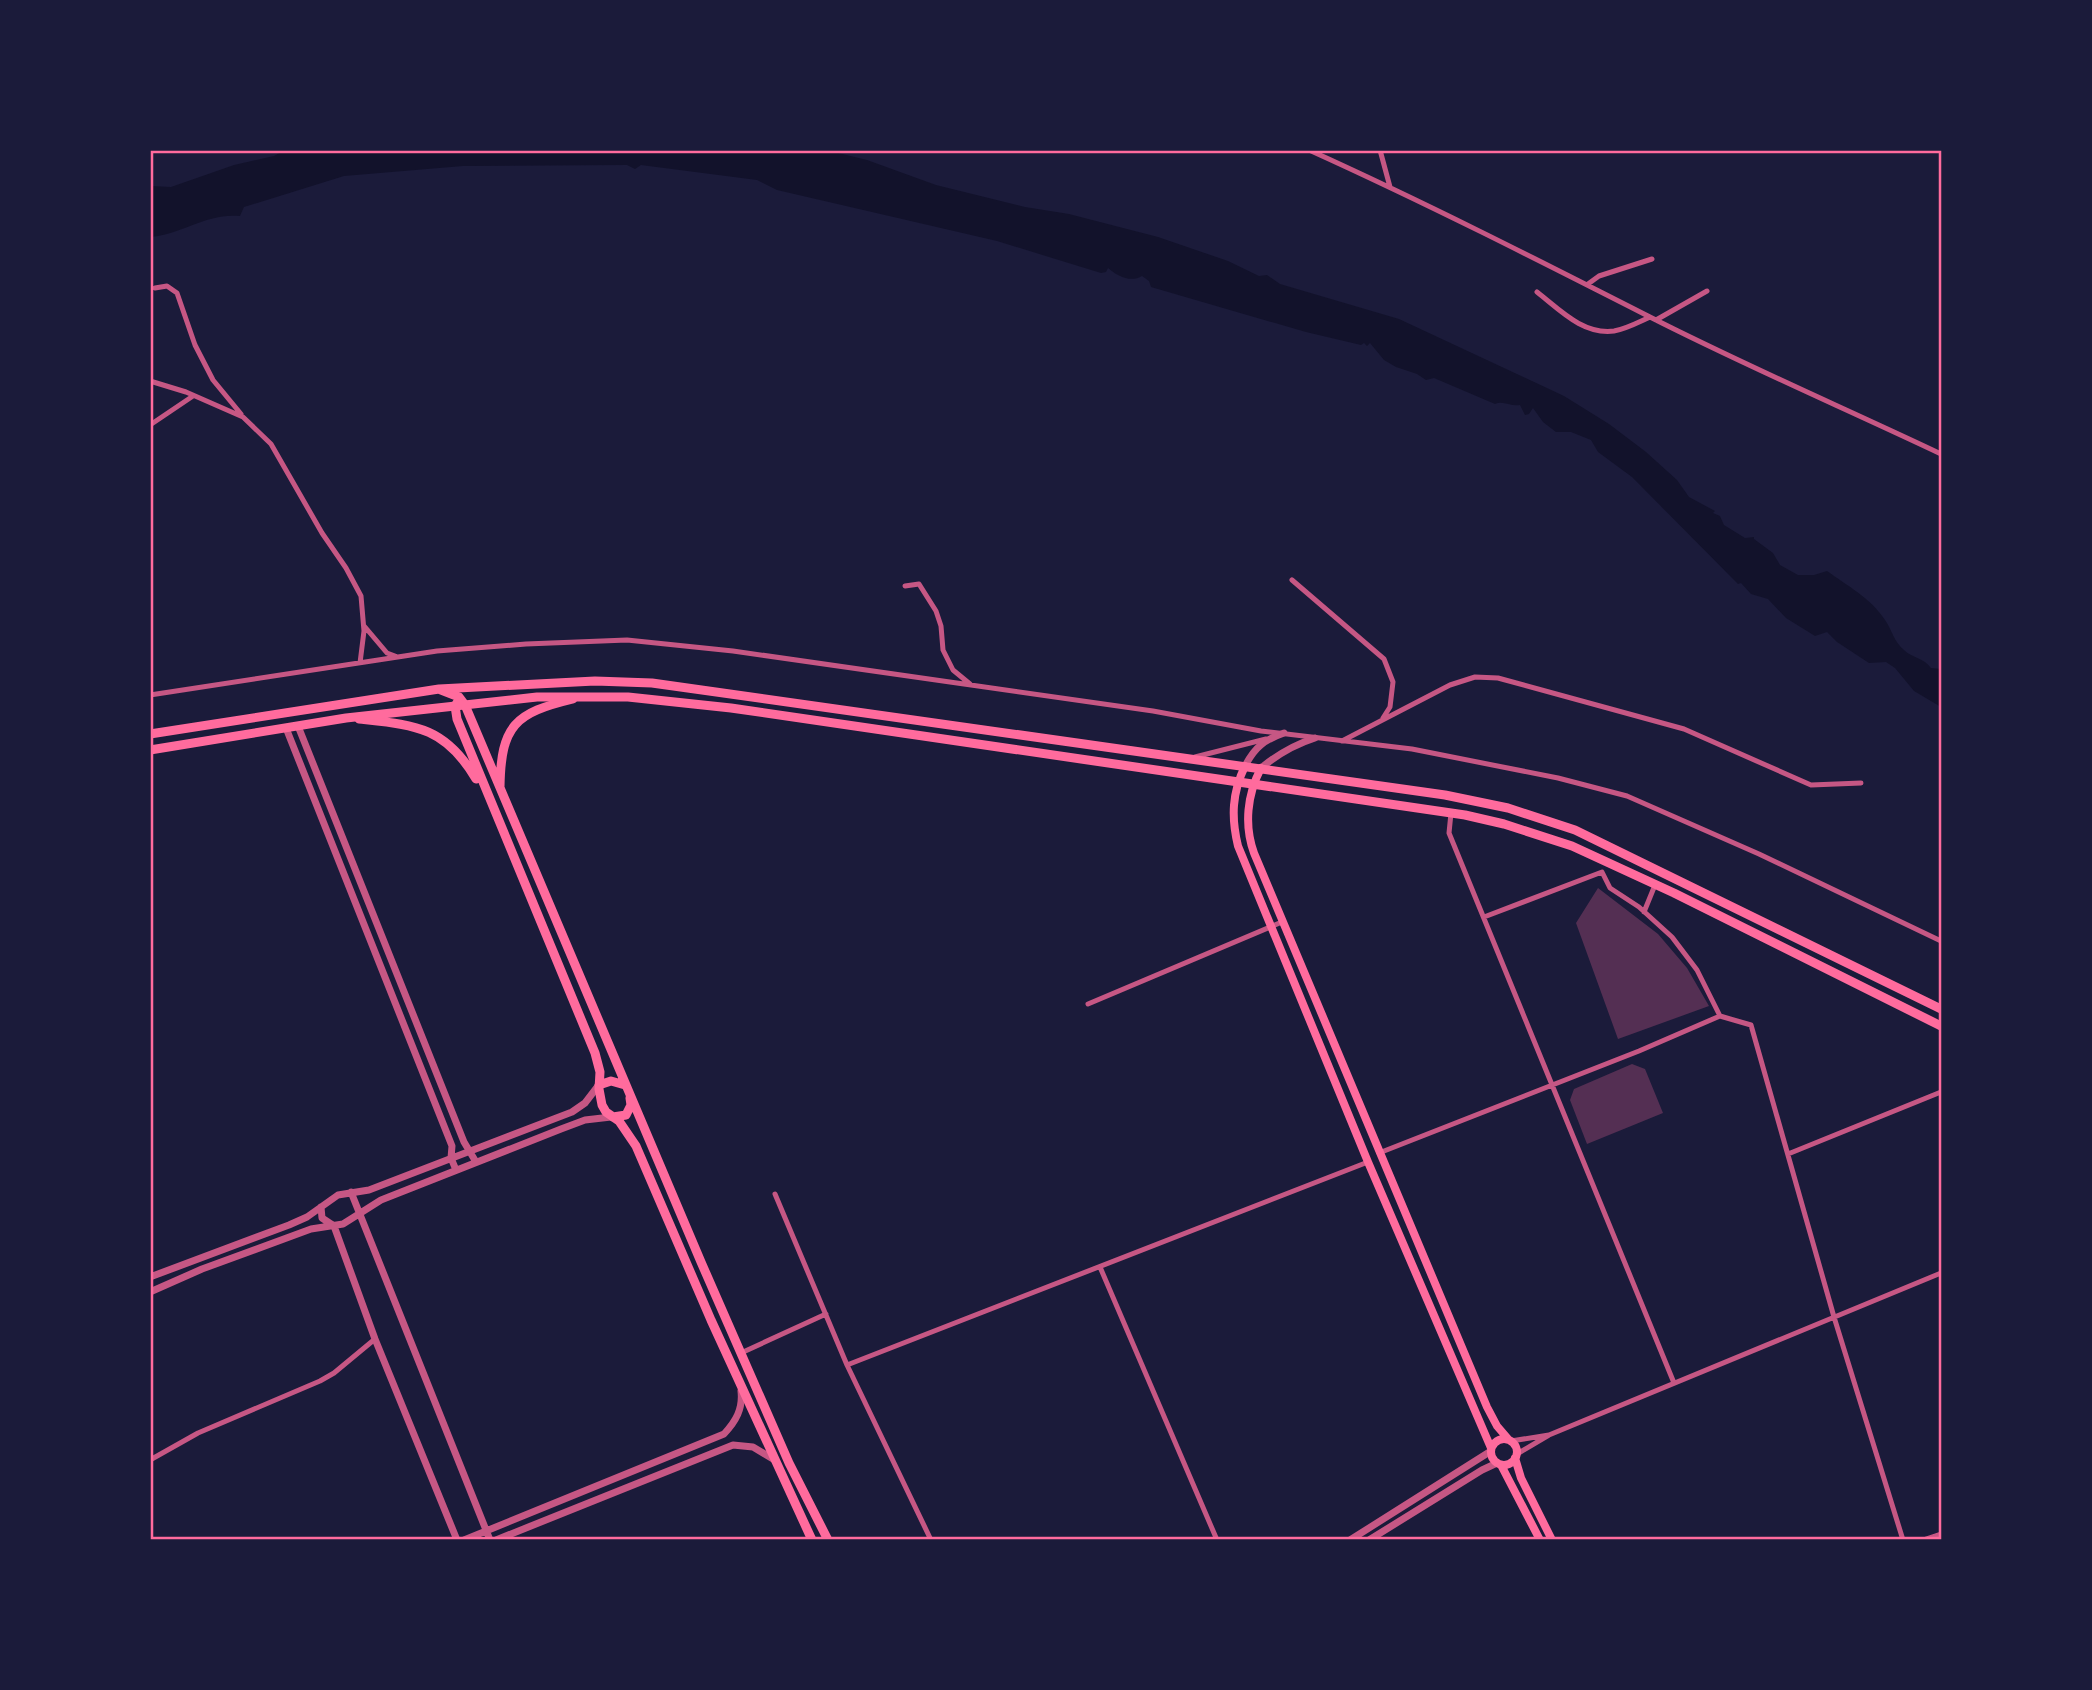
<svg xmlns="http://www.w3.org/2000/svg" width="2092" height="1690" viewBox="0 0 2092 1690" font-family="'IBM Plex Sans',sans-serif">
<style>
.water{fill:#12122b}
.building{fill:#542f53}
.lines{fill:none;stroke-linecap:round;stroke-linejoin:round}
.minor{stroke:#c65784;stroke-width:5}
.tertiary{stroke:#c65784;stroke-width:7}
.secondary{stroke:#ff6b9d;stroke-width:8}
.primary{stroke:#ff6b9d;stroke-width:9}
.trunk{stroke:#ff6b9d;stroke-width:9}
.neatline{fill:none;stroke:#ff6b9d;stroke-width:2.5}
</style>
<rect width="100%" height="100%" fill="#1b1b3a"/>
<path class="water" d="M 830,151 L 867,160 L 936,185 L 1025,207 L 1069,214 L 1158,237 L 1228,261 L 1259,276 L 1267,275 L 1280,284 L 1399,319 L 1564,396 L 1609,424 L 1646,452 L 1677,480 L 1689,497 L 1715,511 L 1713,513 L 1720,516 L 1724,525 L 1745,538 L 1754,537 L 1754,539 L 1773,553 L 1780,565 L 1798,575 L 1814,575 L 1827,571 C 1846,585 1871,598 1885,620 C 1892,630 1894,642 1904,650 C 1912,658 1924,658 1931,668 L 1941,669 L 1941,707 L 1914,691 L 1895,668 L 1886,662 L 1869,663 L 1837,642 L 1827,632 L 1815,636 L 1786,618 L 1768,599 L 1751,594 L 1741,583 L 1738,584 L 1632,477 L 1598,452 L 1591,440 L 1571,432 L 1556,432 L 1543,422 L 1533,408 L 1529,414 L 1525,415 L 1520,405 C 1511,407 1503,400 1495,404 L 1434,378 L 1426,380 L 1417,374 L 1396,367 L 1384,360 L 1370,343 L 1367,346 L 1364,343 L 1361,345 L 1306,332 L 1151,287 L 1149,281 L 1142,276 C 1131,283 1117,276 1108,268 L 1106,272 L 1101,273 L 997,241 L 777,190 L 757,180 L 641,165 L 635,169 L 627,165 L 463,166 L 344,176 L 244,207 L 240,216 C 206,213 183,234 151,237 L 151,186 L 171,187 L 234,165 L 274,156 L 283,151 Z"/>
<path class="building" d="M 1598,888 L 1658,934 L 1687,968 L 1709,1006 L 1618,1039 L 1576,923 Z
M 1632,1064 L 1645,1069 L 1663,1113 L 1587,1144 L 1570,1100 L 1574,1089 Z"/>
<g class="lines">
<path class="minor" d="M 1309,150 C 1424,202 1536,259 1648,316 C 1744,365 1844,408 1941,454
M 1380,150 L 1390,187
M 1588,284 L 1599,276 L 1652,259
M 155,288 L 167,286 L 177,293 L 195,345 L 213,380 L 241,414
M 1537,292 C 1560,310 1583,335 1614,331 C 1626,329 1639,322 1650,317
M 1656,320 L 1707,291
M 150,381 L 186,392 L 243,417 L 271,444 L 322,533 L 346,568 L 361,596 L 364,631 L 360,663
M 150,425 L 193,396
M 1292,580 L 1384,659 L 1393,682 L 1390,707 L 1383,718
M 905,586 L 919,584 L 936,611 L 941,626 L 943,650 L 953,670 L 970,684
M 365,627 L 387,653 L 395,656
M 150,695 L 437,651 L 526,644 L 627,640 L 733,651 L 1153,711 L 1261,731 L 1412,749 L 1558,778 L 1627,796 L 1759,854 L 1941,941
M 1342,741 L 1450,685 L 1475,677 L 1498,678 L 1684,729 L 1811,785 L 1861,783
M 1195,757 L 1266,739
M 1451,813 L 1449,833 L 1674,1383
M 1644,912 L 1655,885
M 1088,1004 L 1282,922
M 1720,1016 L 1751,1025 L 1834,1317 L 1903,1540
M 1379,1153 L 1639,1051 L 1720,1016 L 1697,970 L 1672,937 L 1639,907 L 1610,888 L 1602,872 L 1484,917
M 1788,1154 L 1941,1092
M 775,1194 L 847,1365 L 931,1540
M 1100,1267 L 1217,1540
M 741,1353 L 826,1314
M 847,1365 L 1368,1162
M 1549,1435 L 1941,1273
M 1511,1441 L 1549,1435 L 1517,1454
M 150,1460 L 198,1433 L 320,1381 L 334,1373 L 375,1339
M 1923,1540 L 1941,1534"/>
<path class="tertiary" d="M 298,726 L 464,1142 L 476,1162
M 286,728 L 452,1146 L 451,1158 L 456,1170
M 1245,766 C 1255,747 1264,740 1284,733
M 1261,768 C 1278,754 1293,745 1315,738
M 351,1192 L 490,1540
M 321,1207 L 322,1218 L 334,1226 L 375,1339 L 457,1540
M 150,1277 L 289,1225 L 307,1217 L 338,1195 L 369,1190 L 572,1112 L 585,1103 L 598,1086
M 150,1292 L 202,1269 L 311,1229 L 343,1224 L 381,1200 L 561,1129 L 585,1120 L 611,1117
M 464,1540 L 724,1434 C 736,1421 743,1409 741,1391
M 496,1540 L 733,1445 L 753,1447 L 773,1459
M 1350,1540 L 1491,1451
M 1369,1540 L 1482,1470 L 1497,1463"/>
<path class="secondary" d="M 1245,766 C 1232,793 1231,817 1238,846 L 1368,1162 L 1491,1448
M 1261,768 C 1247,795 1244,825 1254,853 L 1487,1407 L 1497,1426 L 1509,1440
M1491 1452a13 13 0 1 1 26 0a13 13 0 1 1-26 0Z
M 1515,1458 L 1521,1478 L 1552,1540
M 1501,1465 L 1540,1540"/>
<path class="primary" d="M 441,690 L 459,697 L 465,705 L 701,1262 L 789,1463 L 828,1540
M 458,701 L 455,706 L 457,719 L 595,1053 L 600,1072 L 599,1089 L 602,1105 L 606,1112 L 619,1121 L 636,1146 L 711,1320 L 812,1540
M 359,719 C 414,725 445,726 476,779
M 500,787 C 501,725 515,713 573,699
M 599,1085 L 611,1081 L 625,1085
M 613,1117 L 626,1115 L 631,1105 L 630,1098"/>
<path class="trunk" d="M 150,734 L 439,689 L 595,681 L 652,683 L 1445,795 L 1508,808 L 1575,830 L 1941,1009
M 150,750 L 346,718 L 537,697 L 628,697 L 731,708 L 1465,815 L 1504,824 L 1572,846 L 1674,893 L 1941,1026"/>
</g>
<rect width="2092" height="1690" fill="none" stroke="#1b1b3a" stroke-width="304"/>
<rect x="152" y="152" width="1788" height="1386" class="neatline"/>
</svg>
